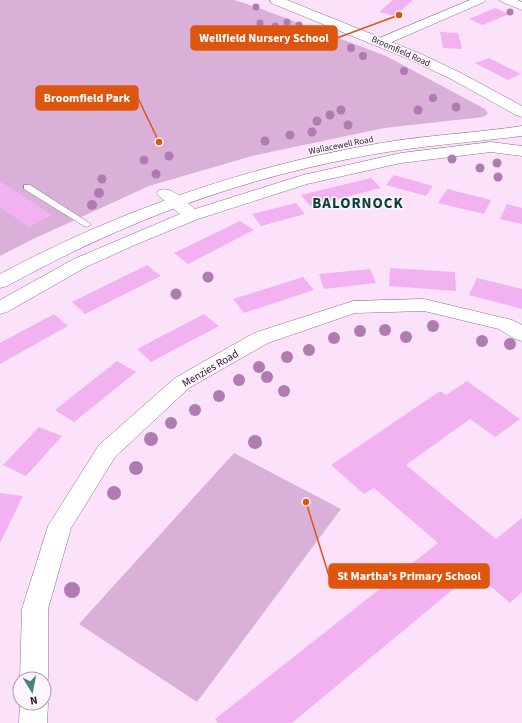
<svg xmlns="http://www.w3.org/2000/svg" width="522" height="723" viewBox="0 0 522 723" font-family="'Source Sans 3',sans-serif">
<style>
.green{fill:#d8b0d8}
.building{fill:#f2b2f2}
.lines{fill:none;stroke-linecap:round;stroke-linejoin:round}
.service-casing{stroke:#8b738b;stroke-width:1}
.minor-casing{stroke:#8b738b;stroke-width:1}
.tertiary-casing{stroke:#8b738b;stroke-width:1}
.service{fill:#fff;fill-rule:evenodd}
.minor{fill:#fff;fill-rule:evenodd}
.tertiary{fill:#fff;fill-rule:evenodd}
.tree{fill:#af7bb0}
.labels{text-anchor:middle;stroke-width:3;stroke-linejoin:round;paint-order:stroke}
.far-street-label{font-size:9px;fill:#231a23;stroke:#fff4ff}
.street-label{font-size:11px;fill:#231a23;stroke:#fff4ff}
.district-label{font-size:15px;font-weight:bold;letter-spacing:1px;fill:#054136;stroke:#fff4ff}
.leader{fill:none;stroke:#de560d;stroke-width:1.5}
.callout-dot{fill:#de560d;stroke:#fff4ff;stroke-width:1.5}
.callout{fill:#de560d;stroke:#de560d;stroke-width:1.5}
.callout-label{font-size:12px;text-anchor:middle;font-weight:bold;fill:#fff}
</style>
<rect width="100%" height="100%" fill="#fce1fb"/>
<path class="green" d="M 0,0 L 234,0 L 256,7 L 386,56 L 485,109 L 488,114 L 483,117 L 384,128 L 252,156 L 149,186 L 31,240 L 0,256 Z
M 234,453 L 341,509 L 197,702 L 79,624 Z"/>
<path class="building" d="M 393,0 L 413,0 L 395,16 L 379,12 Z
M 495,8 L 509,14 L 483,25 L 469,19 Z
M 440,32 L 458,33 L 462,49 L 443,48 Z
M 489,58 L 521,74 L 508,80 L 475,63 Z
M 394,175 L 433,186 L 426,196 L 386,185 Z
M 371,178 L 381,188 L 310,206 L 301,195 Z
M 0,181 L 52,215 L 29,227 L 0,207 Z
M 447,189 L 491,200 L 484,214 L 438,203 Z
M 296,203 L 305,214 L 261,226 L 252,214 Z
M 507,204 L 522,208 L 522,224 L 500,219 Z
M 240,221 L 254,230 L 188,264 L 174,253 Z
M 147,265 L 161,276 L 85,314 L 72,302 Z
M 390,268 L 455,272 L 456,291 L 389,286 Z
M 370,269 L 376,283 L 324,289 L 319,274 Z
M 303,277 L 314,290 L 244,313 L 233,299 Z
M 477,278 L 522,289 L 522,309 L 469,295 Z
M 54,314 L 68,326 L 0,364 L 0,343 Z
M 204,314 L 219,326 L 151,362 L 137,349 Z
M 117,361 L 136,372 L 74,422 L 55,410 Z
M 467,381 L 520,419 L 495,437 L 470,419 L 406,465 L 496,539 L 522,518 L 522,592 L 510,603 L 474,572 L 292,723 L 218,723 L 215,719 L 438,543 L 374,488 L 364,494 L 331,465 L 440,391 L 446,395 Z
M 39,427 L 62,436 L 26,476 L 3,465 Z
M 0,493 L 23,496 L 0,543 Z"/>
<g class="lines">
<g class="service-casing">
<path id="service" d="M 24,185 L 30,185 L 91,224 L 87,227 L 84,226 L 24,189 Z"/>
</g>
<g class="minor-casing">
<path id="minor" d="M 470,0 L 486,0 L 484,2 L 385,45 L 377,45 L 375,42 L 377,39 Z
M 500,0 L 517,0 L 522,2 L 522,10 L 502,2 Z
M 491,142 L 522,146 L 522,156 L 491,152 L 401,163 L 307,184 L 198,219 L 137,244 L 86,267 L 7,312 L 0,314 L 0,300 L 74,259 L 180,214 L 159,196 L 157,193 L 159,190 C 173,186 184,201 195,209 L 303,175 L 401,153 Z
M 424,299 L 512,320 L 522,325 L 522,341 L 515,339 L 499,329 L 424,311 L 355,313 L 268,343 L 189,388 L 115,457 L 71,528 L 48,609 L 48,679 L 44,687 L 44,679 L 20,679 L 22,609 L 48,526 L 99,445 L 175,378 L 254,333 L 353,301 Z
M 44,694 L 48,703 L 47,723 L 19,723 L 20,703 L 44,703 Z"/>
</g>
<g class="tertiary-casing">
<path id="tertiary" d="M 270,0 L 287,0 L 421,54 L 461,73 L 522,106 L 522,117 L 516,115 L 451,79 L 411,60 L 271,3 Z
M 522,126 L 522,136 C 475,142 428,145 381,153 C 245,176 127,220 7,286 L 0,288 L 0,274 C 120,210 247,166 381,143 C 428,135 475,133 522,126 Z"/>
</g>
<use href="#service" class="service"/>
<use href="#minor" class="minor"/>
<use href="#tertiary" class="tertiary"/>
</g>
<g class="tree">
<circle cx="256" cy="7" r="3.5"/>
<circle cx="510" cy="12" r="3.5"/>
<circle cx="287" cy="22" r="3.5"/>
<circle cx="260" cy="23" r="3.5"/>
<circle cx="299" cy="25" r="3.5"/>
<circle cx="275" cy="26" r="3.5"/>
<circle cx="334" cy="39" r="4"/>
<circle cx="351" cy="48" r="4"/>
<circle cx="363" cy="56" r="4"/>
<circle cx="404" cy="71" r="4"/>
<circle cx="433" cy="98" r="4"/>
<circle cx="456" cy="107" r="4.5"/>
<circle cx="341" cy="110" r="4.5"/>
<circle cx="418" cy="110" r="4.5"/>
<circle cx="330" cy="115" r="4.5"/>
<circle cx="317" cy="121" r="4.5"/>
<circle cx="348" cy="125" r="4.5"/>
<circle cx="312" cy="132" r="4.5"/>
<circle cx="290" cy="135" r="4.5"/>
<circle cx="265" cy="141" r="4.5"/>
<circle cx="169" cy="156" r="4.5"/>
<circle cx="452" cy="159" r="4.5"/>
<circle cx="144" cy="160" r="4.5"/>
<circle cx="497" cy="163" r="4.5"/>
<circle cx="480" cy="168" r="4.5"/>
<circle cx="156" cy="174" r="4.5"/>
<circle cx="498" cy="177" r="4.5"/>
<circle cx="102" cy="179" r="4.5"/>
<circle cx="99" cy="193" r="5"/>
<circle cx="92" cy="205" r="5"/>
<circle cx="208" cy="277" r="5.5"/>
<circle cx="176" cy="294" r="5.5"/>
<circle cx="433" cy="326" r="6"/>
<circle cx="385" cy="330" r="6"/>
<circle cx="360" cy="331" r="6"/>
<circle cx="406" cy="337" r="6"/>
<circle cx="334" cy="338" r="6"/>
<circle cx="482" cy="341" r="6"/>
<circle cx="510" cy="344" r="6"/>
<circle cx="309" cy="350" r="6"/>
<circle cx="287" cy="357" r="6"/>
<circle cx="259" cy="367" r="6"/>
<circle cx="267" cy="377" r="6"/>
<circle cx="239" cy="380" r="6"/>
<circle cx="284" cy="391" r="6"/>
<circle cx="219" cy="396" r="6"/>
<circle cx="195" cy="410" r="6"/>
<circle cx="171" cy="423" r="6"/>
<circle cx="151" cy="439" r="7"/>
<circle cx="255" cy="442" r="7"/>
<circle cx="136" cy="468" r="7"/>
<circle cx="114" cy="493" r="7"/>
<circle cx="72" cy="590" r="8"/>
</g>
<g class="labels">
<g class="far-street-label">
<text transform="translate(401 51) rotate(24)" y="3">Broomfield Road</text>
<text transform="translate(341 145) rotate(-11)" y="3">Wallacewell Road</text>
</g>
<g class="street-label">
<text transform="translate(210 368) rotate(-30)" y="4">Menzies Road</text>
</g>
<g class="district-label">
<text x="358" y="208">BALORNOCK</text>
</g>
</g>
<path class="leader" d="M399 15L337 38M159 142L138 98M306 502L329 576"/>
<g class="callout-dot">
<circle cx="399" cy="15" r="4"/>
<circle cx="159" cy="142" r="4"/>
<circle cx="306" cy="502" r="4"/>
</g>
<g class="callout">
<rect x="191" y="26" width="146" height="24" rx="4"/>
<rect x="36" y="86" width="102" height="24" rx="4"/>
<rect x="329" y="564" width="160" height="24" rx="4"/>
</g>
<g class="callout-label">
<text x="264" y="42">Wellfield Nursery School</text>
<text x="87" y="102">Broomfield Park</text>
<text x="409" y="580">St Martha's Primary School</text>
</g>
<g transform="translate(32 691) rotate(170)"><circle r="19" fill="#fff4ff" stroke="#a79da7"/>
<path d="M0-3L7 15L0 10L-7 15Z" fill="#438576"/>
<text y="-6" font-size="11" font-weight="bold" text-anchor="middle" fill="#231a23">N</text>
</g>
</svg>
